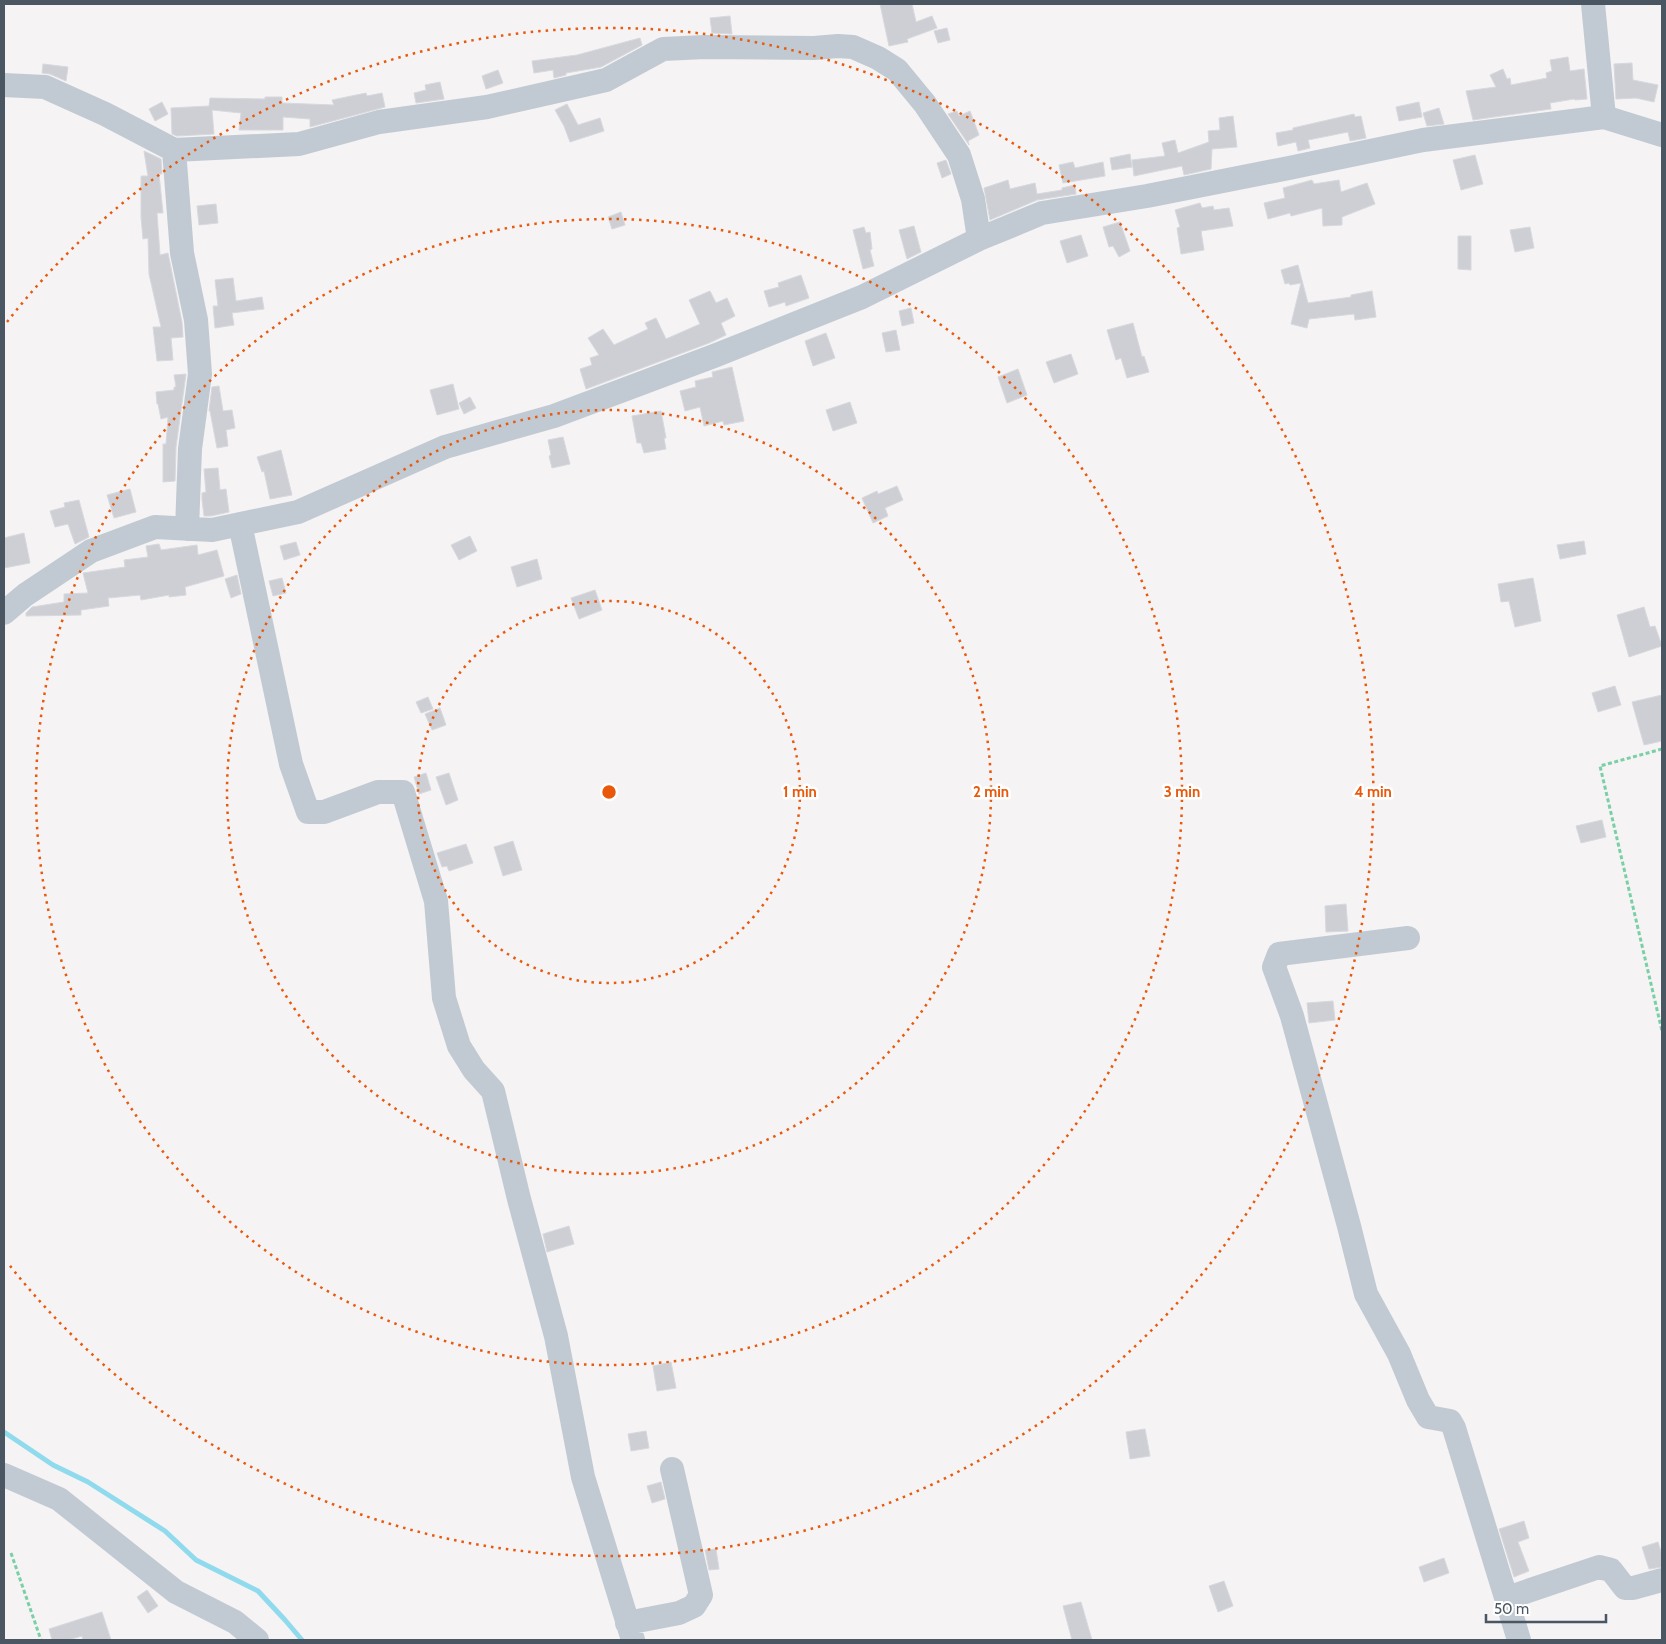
<svg xmlns="http://www.w3.org/2000/svg" width="1666" height="1644" viewBox="0 0 1666 1644" font-family="Cabin,sans-serif">
<style>
.lines{fill:none;stroke-linecap:round;stroke-linejoin:round}
.stream{stroke:#90daee;stroke-width:5}
.building{fill:#cdcfd5;stroke:#d7d9de}
.path{stroke:#7ad0a6;stroke-width:3;stroke-dasharray:4 2.5;stroke-linecap:butt}
.minor{stroke:#c1cad2;stroke-width:24}
.ring{fill:none;stroke:#e8590c;stroke-width:2.5;stroke-dasharray:2.5 5}
.centre{fill:#e8590c;stroke:#fff;stroke-width:2.5}
.ring-label{font-size:15px;text-anchor:middle;font-weight:bold;fill:#e8590c;stroke:#fff;stroke-width:5;stroke-linejoin:round;paint-order:stroke}
</style>
<rect width="100%" height="100%" fill="#f5f3f3"/>
<g class="lines">
<path class="stream" d="M 4,1432 L 53,1465 L 88,1482 L 165,1531 L 196,1560 L 258,1591 L 285,1620 L 302,1640"/>
</g>
<path class="building" d="M 880,4 L 912,4 L 916,22 L 932,16 L 937,28 L 907,39 L 908,42 L 889,46 Z
M 730,16 L 732,34 L 712,33 L 710,18 Z
M 947,28 L 950,40 L 938,43 L 934,31 Z
M 640,38 L 642,45 L 601,67 L 566,73 L 566,75 L 554,78 L 553,70 L 534,73 L 532,61 L 577,55 Z
M 1568,57 L 1570,71 L 1584,69 L 1587,99 L 1575,100 L 1574,99 L 1550,103 L 1551,109 L 1473,120 L 1466,91 L 1496,87 L 1490,75 L 1503,69 L 1507,79 L 1510,78 L 1511,85 L 1547,78 L 1546,73 L 1552,71 L 1550,60 Z
M 1632,63 L 1633,80 L 1658,85 L 1654,102 L 1636,98 L 1616,99 L 1614,64 Z
M 43,64 L 68,67 L 66,81 L 50,74 L 42,73 Z
M 498,70 L 503,83 L 486,89 L 482,76 Z
M 440,82 L 444,99 L 416,103 L 414,93 L 426,90 L 425,85 Z
M 366,93 L 367,96 L 382,93 L 385,107 L 310,127 L 310,119 L 283,117 L 283,130 L 239,130 L 241,113 L 212,110 L 214,134 L 177,136 L 172,134 L 171,108 L 209,106 L 210,98 L 265,99 L 265,97 L 282,97 L 282,103 L 334,105 L 332,100 Z
M 162,102 L 168,114 L 155,121 L 149,109 Z
M 1419,102 L 1422,117 L 1399,121 L 1396,107 Z
M 567,104 L 578,125 L 600,118 L 604,131 L 570,142 L 564,126 L 555,110 Z
M 1439,108 L 1444,124 L 1427,126 L 1423,113 Z
M 957,111 L 959,116 L 970,111 L 979,135 L 968,141 L 969,145 L 948,114 Z
M 1354,114 L 1355,117 L 1361,116 L 1366,138 L 1350,141 L 1348,132 L 1308,140 L 1310,148 L 1298,151 L 1296,142 L 1278,146 L 1276,133 L 1293,130 L 1293,128 Z
M 1233,116 L 1237,147 L 1212,149 L 1211,169 L 1184,175 L 1182,166 L 1134,176 L 1132,160 L 1165,156 L 1162,143 L 1175,140 L 1178,153 L 1209,142 L 1208,131 L 1220,130 L 1219,118 Z
M 144,151 L 161,159 L 162,174 L 159,174 L 163,213 L 157,213 L 160,255 L 168,253 L 182,322 L 183,337 L 171,338 L 173,360 L 157,361 L 153,327 L 161,327 L 149,274 L 148,238 L 143,239 L 141,217 L 141,176 L 148,176 Z
M 1130,154 L 1132,167 L 1112,170 L 1110,158 Z
M 1475,155 L 1483,184 L 1461,190 L 1453,160 Z
M 946,160 L 951,174 L 942,178 L 937,163 Z
M 1073,162 L 1075,168 L 1103,162 L 1105,176 L 1063,183 L 1059,165 Z
M 1008,180 L 1010,189 L 1035,183 L 1037,194 L 1062,190 L 1062,188 L 1075,185 L 1076,194 L 1037,200 L 990,220 L 984,188 Z
M 1312,180 L 1314,184 L 1339,180 L 1341,192 L 1367,183 L 1375,204 L 1342,217 L 1342,225 L 1323,226 L 1322,208 L 1291,216 L 1290,213 L 1268,219 L 1264,203 L 1285,198 L 1283,188 Z
M 1200,203 L 1202,208 L 1213,206 L 1214,210 L 1229,208 L 1233,226 L 1201,231 L 1204,250 L 1181,254 L 1177,228 L 1180,227 L 1175,210 Z
M 216,204 L 218,223 L 199,225 L 197,206 Z
M 621,212 L 625,225 L 612,229 L 608,217 Z
M 1120,222 L 1130,251 L 1119,257 L 1113,246 L 1109,247 L 1103,227 Z
M 914,226 L 921,252 L 907,259 L 899,230 Z
M 864,227 L 866,233 L 870,232 L 872,249 L 870,250 L 874,266 L 863,269 L 853,230 Z
M 1530,227 L 1534,248 L 1515,252 L 1510,230 Z
M 1081,235 L 1088,256 L 1067,263 L 1060,241 Z
M 1458,236 L 1471,236 L 1471,270 L 1458,269 Z
M 1298,265 L 1308,303 L 1351,297 L 1351,295 L 1372,291 L 1376,317 L 1355,320 L 1354,314 L 1309,319 L 1307,328 L 1291,324 L 1301,283 L 1290,285 L 1289,283 L 1285,284 L 1281,270 Z
M 801,275 L 809,298 L 786,306 L 785,302 L 769,307 L 764,291 L 779,287 L 778,283 Z
M 233,278 L 236,301 L 262,297 L 264,309 L 232,313 L 234,325 L 215,328 L 213,306 L 218,306 L 215,280 Z
M 710,291 L 716,303 L 727,298 L 735,316 L 721,323 L 726,335 L 709,343 L 586,389 L 580,369 L 592,365 L 590,358 L 599,355 L 588,338 L 603,329 L 614,345 L 648,329 L 645,323 L 656,318 L 666,339 L 700,324 L 689,300 Z
M 911,308 L 914,323 L 902,326 L 899,311 Z
M 1133,323 L 1142,357 L 1144,356 L 1149,372 L 1127,378 L 1121,358 L 1116,360 L 1107,330 Z
M 896,330 L 900,350 L 886,352 L 882,333 Z
M 826,333 L 835,358 L 813,366 L 805,341 Z
M 1071,354 L 1078,374 L 1054,383 L 1046,362 Z
M 732,367 L 744,421 L 724,425 L 723,421 L 704,426 L 700,407 L 685,411 L 680,391 L 696,387 L 695,381 L 713,377 L 712,372 Z
M 1018,369 L 1027,395 L 1007,403 L 998,377 Z
M 186,374 L 176,447 L 175,481 L 163,482 L 163,444 L 166,444 L 168,417 L 161,419 L 158,404 L 157,404 L 156,392 L 174,390 L 174,387 L 176,387 L 174,375 Z
M 453,384 L 459,409 L 437,415 L 430,390 Z
M 219,386 L 223,411 L 232,410 L 235,428 L 226,430 L 228,446 L 217,448 L 210,411 L 209,411 L 212,387 Z
M 470,397 L 476,408 L 464,414 L 459,403 Z
M 850,402 L 857,423 L 833,431 L 826,410 Z
M 661,411 L 666,438 L 664,438 L 666,449 L 644,453 L 641,443 L 637,443 L 632,416 Z
M 563,437 L 570,464 L 552,468 L 549,456 L 551,455 L 548,440 Z
M 281,450 L 292,495 L 270,499 L 264,471 L 262,472 L 257,457 Z
M 218,468 L 220,490 L 226,489 L 229,512 L 211,516 L 204,516 L 202,500 L 202,493 L 206,492 L 204,469 Z
M 897,486 L 903,500 L 885,508 L 888,516 L 873,523 L 862,498 L 877,491 L 878,494 Z
M 130,489 L 136,512 L 114,518 L 107,495 Z
M 79,500 L 89,537 L 75,544 L 68,524 L 55,527 L 50,511 L 65,507 L 64,503 Z
M 24,533 L 30,563 L 4,568 L 4,538 Z
M 470,536 L 477,551 L 459,560 L 451,545 Z
M 1584,541 L 1586,554 L 1560,559 L 1557,545 Z
M 296,542 L 300,555 L 284,560 L 280,546 Z
M 159,544 L 161,550 L 197,545 L 198,555 L 217,550 L 224,576 L 185,587 L 186,595 L 169,597 L 169,595 L 141,600 L 140,595 L 108,598 L 109,606 L 81,610 L 81,615 L 26,616 L 26,613 L 32,607 L 64,602 L 64,594 L 88,593 L 83,573 L 125,567 L 124,560 L 148,557 L 146,546 Z
M 537,559 L 542,579 L 517,587 L 511,567 Z
M 237,575 L 241,594 L 231,598 L 225,579 Z
M 282,578 L 286,593 L 273,596 L 269,581 Z
M 1533,578 L 1541,621 L 1515,627 L 1509,601 L 1501,602 L 1498,584 Z
M 595,590 L 602,610 L 579,619 L 571,598 Z
M 1644,607 L 1650,627 L 1655,626 L 1662,646 L 1629,657 L 1617,615 Z
M 1615,686 L 1621,705 L 1598,712 L 1592,693 Z
M 1662,695 L 1662,741 L 1644,745 L 1632,702 Z
M 428,697 L 433,709 L 421,713 L 416,702 Z
M 440,708 L 446,725 L 432,730 L 425,714 Z
M 426,773 L 431,790 L 419,794 L 414,777 Z
M 449,773 L 458,800 L 446,805 L 436,777 Z
M 1602,820 L 1606,837 L 1581,843 L 1576,826 Z
M 513,841 L 522,870 L 503,876 L 494,847 Z
M 466,844 L 473,863 L 449,871 L 447,866 L 442,867 L 437,853 Z
M 1346,904 L 1348,931 L 1326,932 L 1325,906 Z
M 1333,1001 L 1335,1020 L 1309,1023 L 1307,1003 Z
M 569,1226 L 574,1244 L 547,1252 L 543,1234 Z
M 671,1362 L 676,1388 L 657,1391 L 653,1366 Z
M 1145,1429 L 1150,1456 L 1130,1459 L 1126,1432 Z
M 646,1431 L 649,1448 L 631,1451 L 628,1434 Z
M 661,1482 L 665,1499 L 652,1503 L 647,1486 Z
M 1524,1521 L 1529,1538 L 1518,1542 L 1529,1571 L 1514,1577 L 1499,1529 Z
M 1658,1542 L 1662,1555 L 1662,1567 L 1649,1569 L 1642,1547 Z
M 716,1549 L 719,1569 L 709,1570 L 705,1550 Z
M 1444,1558 L 1449,1573 L 1424,1582 L 1419,1567 Z
M 1224,1581 L 1233,1606 L 1218,1612 L 1209,1586 Z
M 147,1590 L 158,1606 L 148,1613 L 137,1597 Z
M 1081,1602 L 1092,1640 L 1072,1640 L 1063,1606 Z
M 102,1612 L 111,1640 L 83,1640 L 82,1636 L 68,1640 L 52,1640 L 49,1629 Z"/>
<g class="lines">
<path class="path" d="M 1662,749 L 1600,766 L 1662,1031
M 11,1553 L 41,1640"/>
<path class="minor" d="M 1593,4 L 1604,117
M 4,85 L 45,87 L 105,114 L 174,150
M 240,524 L 291,764 L 308,812 L 324,812 L 378,792 L 403,792 L 436,901 L 444,998 L 459,1046 L 474,1070 L 493,1091 L 519,1199 L 556,1336 L 583,1477 L 633,1640
M 187,529 L 190,449 L 200,374 L 196,320 L 182,253 L 174,150 L 299,144 L 379,122 L 487,107 L 606,80 L 663,49 L 705,47 L 814,48 L 838,46 L 853,47 L 878,58 L 897,70 L 925,104 L 959,155 L 973,199 L 979,239 L 1042,213 L 1147,196 L 1289,168 L 1423,140 L 1604,117 L 1662,135
M 4,613 L 25,595 L 91,551 L 155,527 L 212,530 L 298,512 L 445,447 L 554,416 L 714,356 L 862,297 L 979,239
M 1408,938 L 1279,954 L 1274,967 L 1292,1016 L 1349,1226 L 1366,1294 L 1399,1354 L 1418,1400 L 1428,1417 L 1450,1421 L 1454,1428 L 1519,1640
M 4,1475 L 59,1499 L 176,1592 L 235,1622 L 257,1640
M 1507,1598 L 1599,1567 L 1611,1570 L 1625,1588 L 1633,1588 L 1662,1580
M 627,1623 L 679,1613 L 694,1606 L 701,1595 L 672,1469"/>
</g>
<g class="ring">
<circle cx="609" cy="792" r="191"/>
<circle cx="609" cy="792" r="382"/>
<circle cx="609" cy="792" r="573"/>
<path d="M7 322A764 764 0 1 1 7 1262"/>
</g>
<circle cx="609" cy="792" r="8" class="centre"/>
<g class="ring-label">
<text x="800" y="797">1 min</text>
<text x="991" y="797">2 min</text>
<text x="1182" y="797">3 min</text>
<text x="1373" y="797">4 min</text>
</g>
<rect width="1666" height="1644" fill="none" stroke="#4a5661" stroke-width="10"/>
<path d="M1486 1614v8h120v-8" fill="none" stroke="#4a5661" stroke-width="2.5"/>
<text x="1494" y="1614" font-size="15" fill="#4a5661" stroke="#ffffff" stroke-width="4" paint-order="stroke">50 m</text>
</svg>
